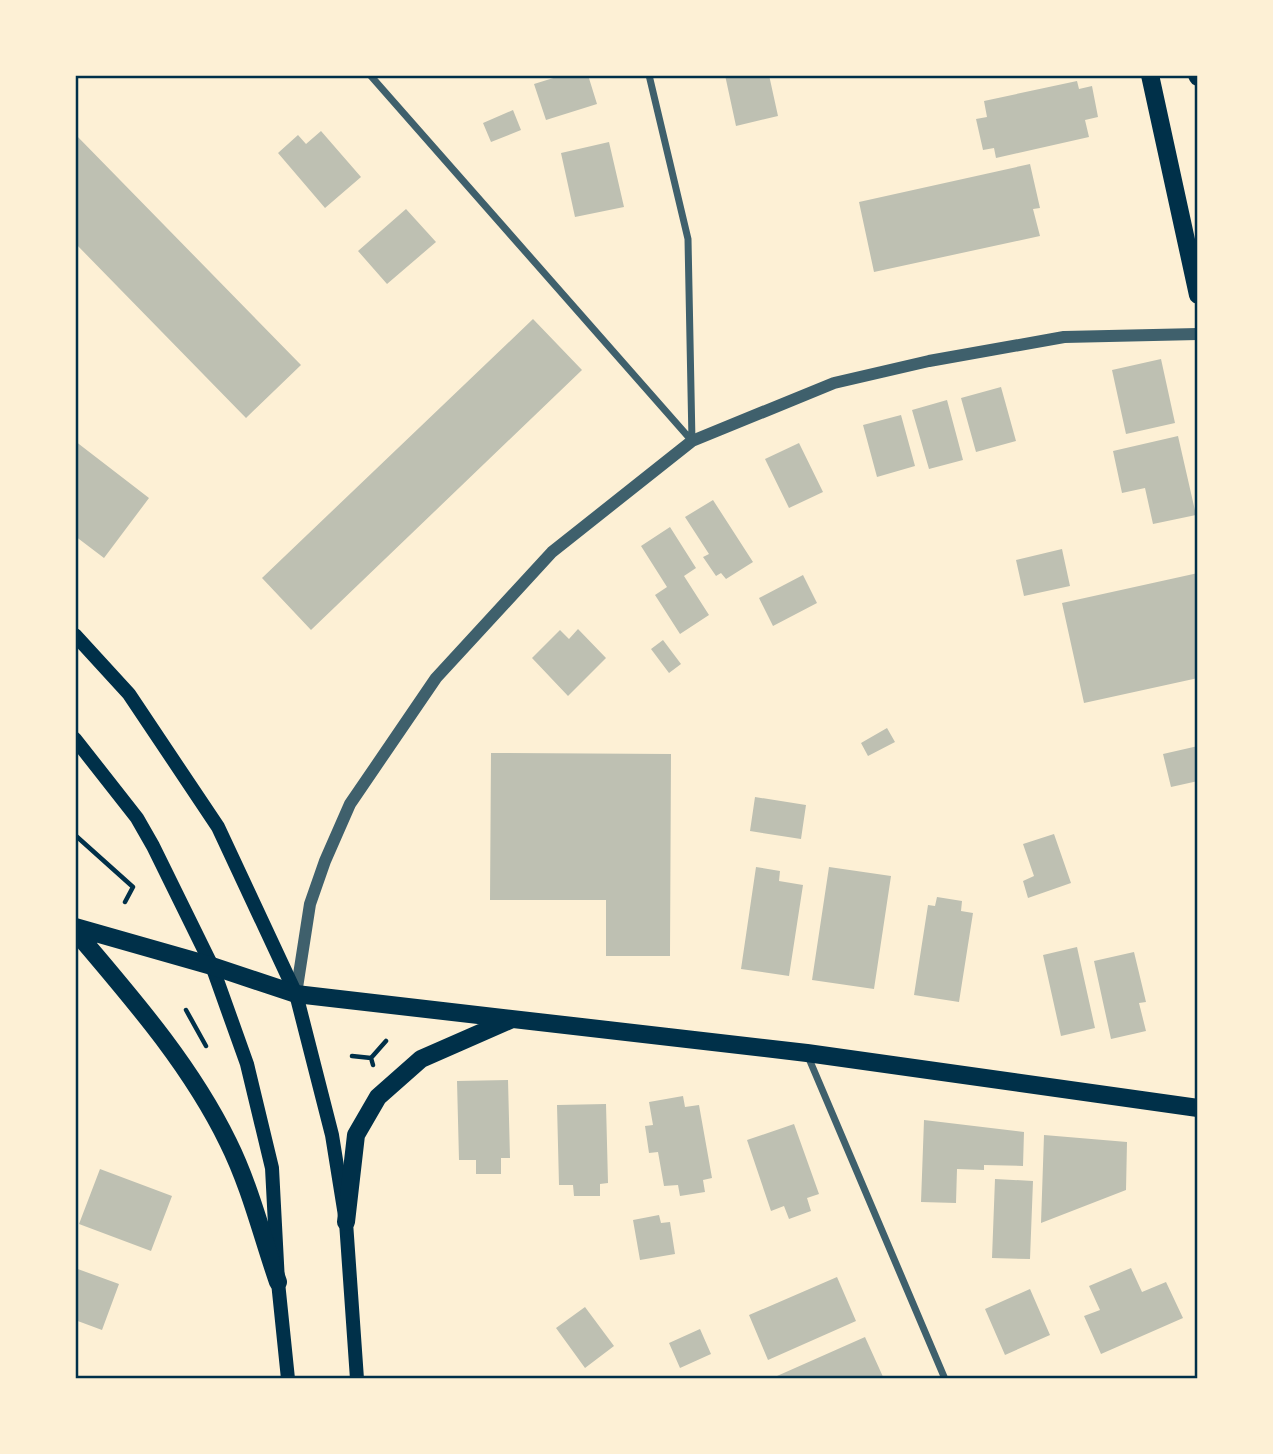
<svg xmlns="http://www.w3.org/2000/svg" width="1273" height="1454" viewBox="0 0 1273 1454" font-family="'Alegreya Sans',sans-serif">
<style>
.building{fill:#bec0b2}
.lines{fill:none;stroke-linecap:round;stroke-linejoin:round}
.path{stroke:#003049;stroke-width:4.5}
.minor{stroke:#3f606c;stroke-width:7}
.tertiary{stroke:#3f606c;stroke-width:12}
.secondary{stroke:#003049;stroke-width:14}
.primary{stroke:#003049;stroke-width:18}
.neatline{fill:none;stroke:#003049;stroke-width:2.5}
</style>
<rect width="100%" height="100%" fill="#fdf0d5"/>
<path class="building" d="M 563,75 L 588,75 L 597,104 L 546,120 L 534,84 Z
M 725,75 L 769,75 L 778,116 L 736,126 Z
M 1077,81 L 1079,89 L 1092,86 L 1098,117 L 1085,120 L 1089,137 L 996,158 L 994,148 L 983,150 L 976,119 L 987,117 L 984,101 Z
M 513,110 L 521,130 L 491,142 L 483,123 Z
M 321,131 L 361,177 L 325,208 L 278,153 L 298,135 L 306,144 Z
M 75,134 L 301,365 L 246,418 L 75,243 Z
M 609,142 L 624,207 L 575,217 L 561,153 Z
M 1030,164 L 1040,208 L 1033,209 L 1040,236 L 874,272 L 859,202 Z
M 406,209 L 436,242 L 387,284 L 358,251 Z
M 533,319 L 582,370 L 311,630 L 262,578 Z
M 1161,359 L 1175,423 L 1126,434 L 1112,370 Z
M 1001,387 L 1016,441 L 976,452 L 961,398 Z
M 947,400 L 963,460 L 929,469 L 912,410 Z
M 901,415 L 915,466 L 877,477 L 863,425 Z
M 1178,436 L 1196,515 L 1153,524 L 1145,488 L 1122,493 L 1113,451 Z
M 75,441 L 149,498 L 104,558 L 75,536 Z
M 799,443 L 823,492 L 789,508 L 765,459 Z
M 713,500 L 753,562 L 726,579 L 721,573 L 716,576 L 703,557 L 709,554 L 685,517 Z
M 670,527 L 696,568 L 684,576 L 709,615 L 680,634 L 655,595 L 667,587 L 641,546 Z
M 1062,549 L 1070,586 L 1024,596 L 1016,560 Z
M 1198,573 L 1198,678 L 1084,703 L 1062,603 Z
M 803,575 L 817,603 L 773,626 L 759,598 Z
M 578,629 L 606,658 L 568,696 L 532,658 L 560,630 L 569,639 Z
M 663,640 L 681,664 L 669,673 L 651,649 Z
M 887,728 L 895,742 L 868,756 L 861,743 Z
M 1198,746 L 1198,781 L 1171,787 L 1163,754 Z
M 491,753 L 671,754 L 670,956 L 606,956 L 606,900 L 490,900 Z
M 755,797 L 806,805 L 801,839 L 750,831 Z
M 1054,834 L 1071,883 L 1028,898 L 1023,881 L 1034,876 L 1023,844 Z
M 756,867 L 780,871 L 779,881 L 803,885 L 789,976 L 741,969 Z
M 829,867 L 891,876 L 874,989 L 812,980 Z
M 937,897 L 962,901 L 961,911 L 973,913 L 959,1002 L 914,995 L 928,905 L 935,906 Z
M 1077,947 L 1095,1028 L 1061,1036 L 1043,955 Z
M 1134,952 L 1146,1002 L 1139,1003 L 1146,1031 L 1111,1039 L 1094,961 Z
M 508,1080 L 510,1158 L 501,1158 L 501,1174 L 476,1174 L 476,1160 L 459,1160 L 457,1081 Z
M 683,1096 L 685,1107 L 699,1105 L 712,1178 L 703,1180 L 705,1192 L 680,1196 L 678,1185 L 664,1186 L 658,1152 L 649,1153 L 645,1126 L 653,1125 L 649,1102 Z
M 606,1104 L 608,1183 L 600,1184 L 600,1196 L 574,1196 L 573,1185 L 559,1185 L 557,1105 Z
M 924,1120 L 1024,1132 L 1023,1166 L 984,1165 L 984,1170 L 957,1169 L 956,1203 L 921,1202 Z
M 794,1124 L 819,1194 L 807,1198 L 811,1211 L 789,1219 L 784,1206 L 771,1211 L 747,1140 Z
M 1044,1135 L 1127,1142 L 1126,1190 L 1041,1223 Z
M 100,1169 L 172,1196 L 151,1251 L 79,1224 Z
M 995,1179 L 1033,1181 L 1030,1259 L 992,1258 Z
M 659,1215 L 661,1223 L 670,1222 L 675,1254 L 640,1260 L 633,1220 Z
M 75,1268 L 119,1284 L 102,1330 L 75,1320 Z
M 1131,1268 L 1142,1292 L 1166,1282 L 1183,1318 L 1101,1354 L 1084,1316 L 1100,1310 L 1089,1286 Z
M 837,1277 L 856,1321 L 768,1360 L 749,1315 Z
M 1030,1289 L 1050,1335 L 1005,1355 L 985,1309 Z
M 585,1307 L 614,1346 L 585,1368 L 556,1328 Z
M 700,1329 L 711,1354 L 680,1368 L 669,1343 Z
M 865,1337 L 884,1379 L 779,1379 L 777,1376 Z"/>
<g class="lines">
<path class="path" d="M 75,835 L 133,887 L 125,902
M 186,1010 L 206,1046
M 352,1056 L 371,1058 L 373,1065
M 371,1058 L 386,1041"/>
<path class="minor" d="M 370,75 L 692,441
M 649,75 L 688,239 L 692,441
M 807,1054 L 945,1379"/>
<path class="tertiary" d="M 296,994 L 310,904 L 325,861 L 350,804 L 436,678 L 552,552 L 692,441 L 834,383 L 929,361 L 1064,337 L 1198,334"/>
<path class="secondary" d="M 75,635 L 129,694 L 218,827 L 296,994 L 332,1135 L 346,1222 L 357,1379
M 75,739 L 137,818 L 153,846 L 212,966 L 247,1064 L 272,1168 L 278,1282 L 288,1379"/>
<path class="primary" d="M 1150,75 L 1198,295
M 1197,75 L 1198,77
M 75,927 L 212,966 L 296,994 L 807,1053 L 1198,1108
M 75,931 C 131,997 190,1064 228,1142 C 250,1186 262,1236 278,1282
M 346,1222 L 356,1135 L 378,1097 L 421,1059 L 510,1020"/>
</g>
<rect width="1273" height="1454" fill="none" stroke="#fdf0d5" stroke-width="154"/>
<rect x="77" y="77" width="1119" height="1300" class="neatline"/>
</svg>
